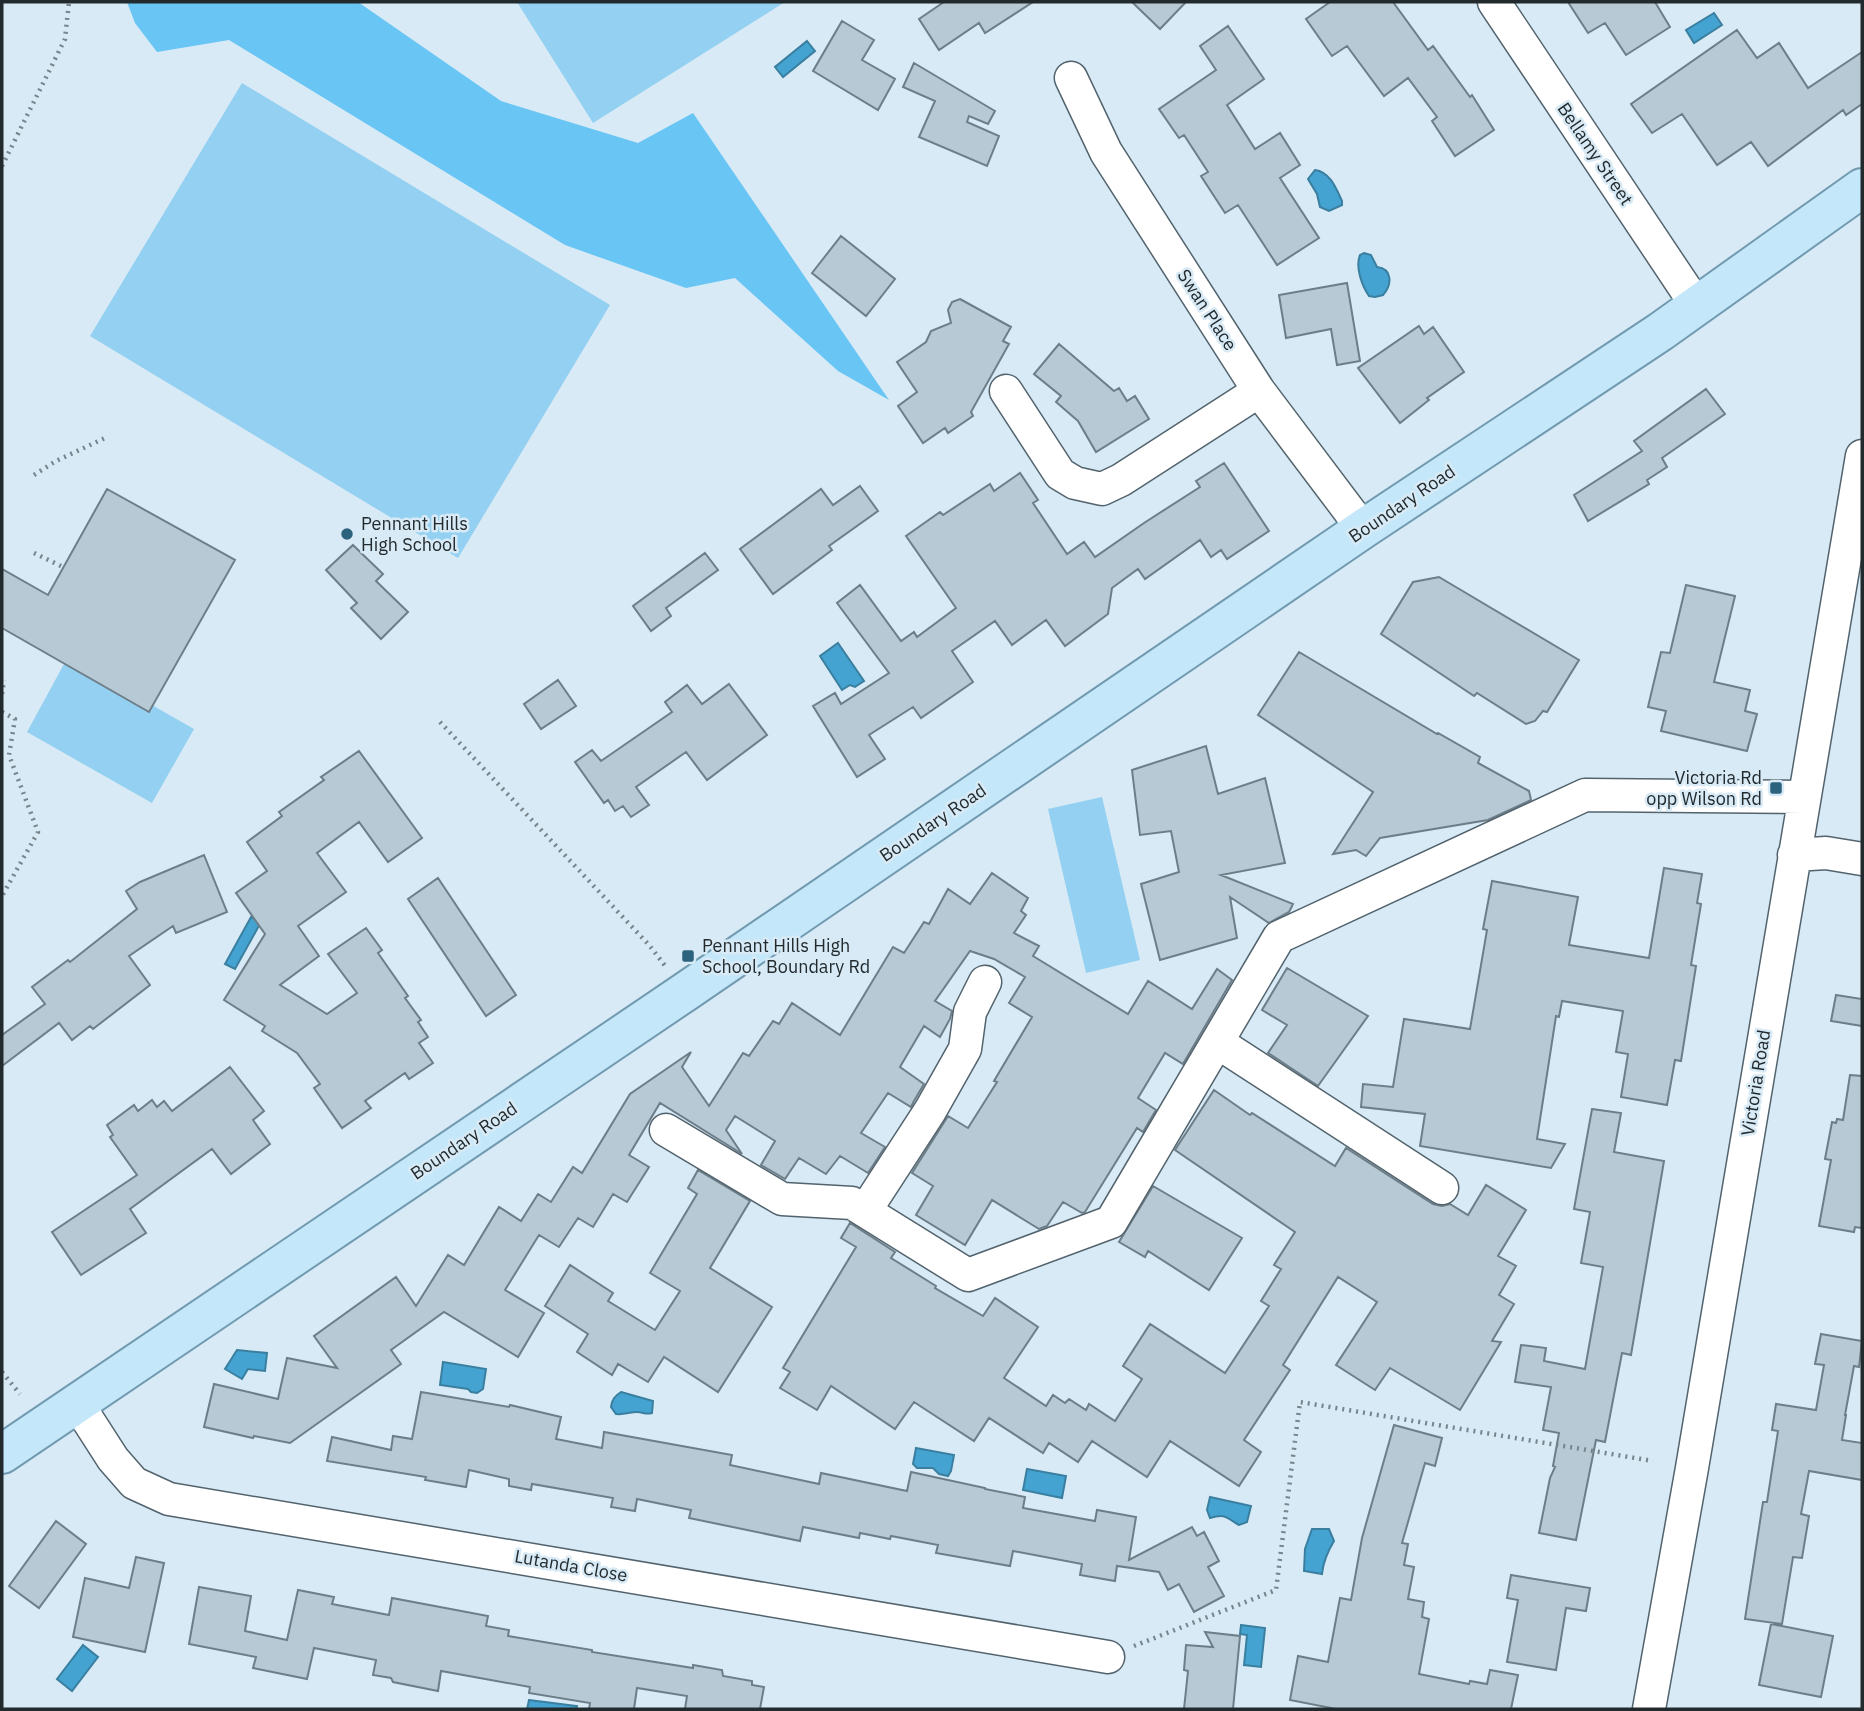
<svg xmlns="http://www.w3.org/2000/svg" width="1864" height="1711" viewBox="0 0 1864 1711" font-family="'IBM Plex Sans',sans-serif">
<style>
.green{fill:#94d0f1}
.forest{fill:#69c5f4}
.water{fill:#45a3d1;stroke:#3a7fa0;stroke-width:2}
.building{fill:#b6c9d4;stroke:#6d7e88;stroke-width:2}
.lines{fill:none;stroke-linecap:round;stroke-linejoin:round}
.minor-casing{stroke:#52636d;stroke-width:35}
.major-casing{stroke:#719ab1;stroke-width:42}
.path{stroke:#77848c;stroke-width:4.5;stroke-dasharray:2 5;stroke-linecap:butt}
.minor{stroke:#fff;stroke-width:32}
.major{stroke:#c4e7fa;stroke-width:38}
.poi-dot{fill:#2c627d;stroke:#d7eaf5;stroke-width:2.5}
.labels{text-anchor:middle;stroke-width:5;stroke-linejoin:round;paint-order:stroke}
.street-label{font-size:18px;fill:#222a2e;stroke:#d7eaf5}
.poi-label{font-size:18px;fill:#222a2e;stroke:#d7eaf5;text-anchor:start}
</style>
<rect width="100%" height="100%" fill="#d7eaf5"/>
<path class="green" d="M 517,2 L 785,2 L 593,123 Z
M 242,83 L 610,305 L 458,558 L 90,336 Z
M 64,664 L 148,712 L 152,705 L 194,729 L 152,803 L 27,732 Z
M 1102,797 L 1140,960 L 1086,973 L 1048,809 Z"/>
<path class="forest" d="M 127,2 L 358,2 L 501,101 L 638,143 L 693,113 L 889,400 L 838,371 L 735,278 L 686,288 L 565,245 L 229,40 L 157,52 L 135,23 Z"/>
<path class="water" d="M 1714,13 L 1722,25 L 1694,43 L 1686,30 Z
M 807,41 L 815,51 L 783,77 L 775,67 Z
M 1315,170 C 1330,172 1336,188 1342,201 L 1342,205 L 1329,211 L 1320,207 L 1317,194 L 1308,179 Z
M 1364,253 L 1371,255 L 1377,267 C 1393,269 1392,285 1383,295 L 1375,297 L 1369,296 C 1362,286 1355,267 1360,255 Z
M 838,643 L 864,681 L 855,687 L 850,685 L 842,690 L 820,656 Z
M 251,917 L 261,922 L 235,969 L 225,964 Z
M 237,1350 L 267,1353 L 265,1371 L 248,1369 L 242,1379 L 225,1369 Z
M 443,1362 L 486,1369 L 483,1389 L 477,1393 L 471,1392 L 468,1389 L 440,1385 Z
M 621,1392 L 653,1401 L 652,1413 C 646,1415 643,1412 637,1412 C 630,1412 624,1415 616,1414 L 611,1407 C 612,1399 615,1396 621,1392 Z
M 916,1448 L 954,1455 L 951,1471 L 948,1476 L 939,1474 L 933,1468 L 917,1468 L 913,1464 Z
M 1027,1469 L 1066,1476 L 1062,1498 L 1023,1490 Z
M 1210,1497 L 1251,1506 L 1247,1522 L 1239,1525 C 1226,1518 1227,1513 1210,1518 L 1207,1510 Z
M 1312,1529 L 1329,1529 L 1334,1541 C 1328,1551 1323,1562 1322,1574 L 1304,1571 L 1305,1549 Z
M 1241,1625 L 1265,1628 L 1261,1667 L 1244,1665 L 1247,1635 L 1240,1634 Z
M 83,1645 L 98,1657 L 72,1691 L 57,1679 Z
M 529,1700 L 577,1706 L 576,1709 L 527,1709 Z"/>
<path class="building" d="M 944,2 L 1033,2 L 985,33 L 979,23 L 939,50 L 919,19 Z
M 1132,2 L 1186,2 L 1160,29 Z
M 1330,2 L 1393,2 L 1428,50 L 1433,46 L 1470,97 L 1472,95 L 1494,130 L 1455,156 L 1432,121 L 1437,117 L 1408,78 L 1384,96 L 1347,46 L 1332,56 L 1306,19 Z
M 1568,2 L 1655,2 L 1670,27 L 1626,55 L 1605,23 L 1588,33 Z
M 842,21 L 874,40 L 862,60 L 895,79 L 878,110 L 813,71 Z
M 1228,26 L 1264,79 L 1227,105 L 1255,149 L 1280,133 L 1300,165 L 1280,178 L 1319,238 L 1277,265 L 1238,205 L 1225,213 L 1201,176 L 1208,172 L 1184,135 L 1179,138 L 1159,109 L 1216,70 L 1200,46 Z
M 1737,30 L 1757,58 L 1779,43 L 1808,88 L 1862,52 L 1862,104 L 1846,115 L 1843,110 L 1768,166 L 1751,142 L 1717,165 L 1682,114 L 1652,133 L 1631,104 Z
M 914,63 L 995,111 L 988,124 L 969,116 L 967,122 L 999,136 L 987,166 L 919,137 L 935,101 L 903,87 Z
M 841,236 L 895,279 L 866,316 L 812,273 Z
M 1347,283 L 1360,361 L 1337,365 L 1331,329 L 1286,338 L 1279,295 Z
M 960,299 L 1011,327 L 1003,341 L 1009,344 L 971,412 L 973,416 L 948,433 L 945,428 L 923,443 L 898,406 L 917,392 L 897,362 L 926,342 L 931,331 L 951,323 L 948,310 L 952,302 Z
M 1419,326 L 1424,334 L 1433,327 L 1464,372 L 1427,398 L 1429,400 L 1400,423 L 1358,368 Z
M 1059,344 L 1114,391 L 1119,388 L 1127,401 L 1135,396 L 1149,419 L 1096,452 L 1078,421 L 1056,402 L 1061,396 L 1034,374 Z
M 1706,389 L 1725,414 L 1662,458 L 1667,467 L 1647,480 L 1649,484 L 1588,521 L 1574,495 L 1642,451 L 1634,441 Z
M 1224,463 L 1269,531 L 1227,559 L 1221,550 L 1211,557 L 1200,540 L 1145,579 L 1138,569 L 1112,588 L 1108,614 L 1065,646 L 1046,620 L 1012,645 L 995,621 L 952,651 L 973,682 L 921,718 L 913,707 L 869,735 L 885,759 L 857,777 L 813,706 L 835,693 L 841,704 L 889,673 L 837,603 L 860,585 L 901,641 L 914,632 L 917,637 L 956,608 L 906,536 L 940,512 L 943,515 L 990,484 L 994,491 L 1020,473 L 1038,500 L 1033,503 L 1067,554 L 1084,542 L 1095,557 L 1144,523 L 1200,487 L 1196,481 Z
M 860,486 L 878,511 L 829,546 L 832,550 L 773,594 L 740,549 L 821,489 L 833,505 Z
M 107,489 L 235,560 L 149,712 L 2,628 L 2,569 L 48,595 Z
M 353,545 L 383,574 L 376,581 L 408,612 L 381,639 L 351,608 L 357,603 L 326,570 Z
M 705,553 L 718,570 L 666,608 L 671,616 L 651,631 L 633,606 Z
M 1439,577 L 1579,660 L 1547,712 L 1543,711 L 1535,721 L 1526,724 L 1477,693 L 1474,696 L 1381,634 L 1413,582 Z
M 1686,585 L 1735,596 L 1714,682 L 1750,690 L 1745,711 L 1757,714 L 1747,751 L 1661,731 L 1666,711 L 1648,707 L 1661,652 L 1670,653 Z
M 1299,652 L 1437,734 L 1438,733 L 1480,757 L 1478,763 L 1529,791 L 1531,800 L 1488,820 L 1380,838 L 1366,856 L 1356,850 L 1333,854 L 1373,792 L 1258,715 Z
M 558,680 L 576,706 L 541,729 L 524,704 Z
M 729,684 L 767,735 L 707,780 L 686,752 L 636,787 L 649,805 L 631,817 L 623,806 L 615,811 L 608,800 L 604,803 L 575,762 L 592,750 L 601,761 L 672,712 L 665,702 L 687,685 L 702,704 Z
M 1206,746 L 1218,794 L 1265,778 L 1285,863 L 1221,875 L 1293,904 L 1289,912 L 1269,923 L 1230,897 L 1237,938 L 1160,960 L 1141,884 L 1179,872 L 1171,831 L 1140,835 L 1132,770 Z
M 359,751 L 422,838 L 388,862 L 359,822 L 317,853 L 346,892 L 298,926 L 319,956 L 280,985 L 327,1014 L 357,993 L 328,954 L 366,928 L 382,950 L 378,953 L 408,996 L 405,998 L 421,1020 L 418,1022 L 428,1037 L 419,1043 L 433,1063 L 409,1079 L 405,1073 L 365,1101 L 371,1108 L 342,1128 L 314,1088 L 320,1084 L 297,1053 L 262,1031 L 265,1026 L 224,1000 L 265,934 L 236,893 L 267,871 L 247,842 L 282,816 L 279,812 L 324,780 L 321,777 Z
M 204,855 L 227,912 L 176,933 L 173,926 L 129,956 L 150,985 L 93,1029 L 90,1026 L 72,1040 L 59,1023 L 2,1066 L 2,1035 L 45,1004 L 32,987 L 68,960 L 70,962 L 137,909 L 126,891 L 140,882 Z
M 1664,868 L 1702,874 L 1697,903 L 1701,904 L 1691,965 L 1696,966 L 1681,1061 L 1675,1060 L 1667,1105 L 1621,1097 L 1628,1054 L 1616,1052 L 1623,1011 L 1562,1001 L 1559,1017 L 1556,1016 L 1537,1139 L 1565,1144 L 1551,1168 L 1420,1146 L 1425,1114 L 1361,1107 L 1363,1084 L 1393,1087 L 1404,1019 L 1470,1029 L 1487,930 L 1483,929 L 1492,881 L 1578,897 L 1569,945 L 1649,958 Z
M 992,873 L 1028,898 L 1021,911 L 1026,915 L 1014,933 L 1039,946 L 1033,956 L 1128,1014 L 1148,981 L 1192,1009 L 1217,969 L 1232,980 L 1183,1064 L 1165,1053 L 1138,1098 L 1156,1110 L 1143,1132 L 1137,1128 L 1085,1212 L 1082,1213 L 1063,1202 L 1047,1226 L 1039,1229 L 992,1200 L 965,1245 L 916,1215 L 933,1186 L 912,1173 L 948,1116 L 968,1128 L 997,1082 L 994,1081 L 1032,1017 L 1009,1003 L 1025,977 L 994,959 L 970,951 L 935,1001 L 952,1011 L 950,1019 L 940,1037 L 924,1026 L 900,1067 L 924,1084 L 914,1101 L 911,1107 L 888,1093 L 861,1133 L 885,1147 L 868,1173 L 840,1156 L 826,1174 L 799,1158 L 785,1179 L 761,1165 L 775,1141 L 735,1116 L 726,1130 L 742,1154 L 660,1103 L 629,1155 L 649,1167 L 627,1202 L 613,1194 L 593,1227 L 578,1218 L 559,1247 L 539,1235 L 505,1290 L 544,1313 L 518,1357 L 444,1312 L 391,1350 L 401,1364 L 290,1443 L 254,1436 L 253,1438 L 204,1427 L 214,1384 L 278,1399 L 287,1358 L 337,1368 L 314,1336 L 396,1277 L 416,1306 L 448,1255 L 464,1265 L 499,1207 L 521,1221 L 538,1194 L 551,1202 L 573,1167 L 582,1173 L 630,1094 L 691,1052 L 682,1067 L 709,1106 L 743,1053 L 749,1056 L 773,1021 L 779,1024 L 792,1003 L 840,1035 L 893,947 L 904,953 L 924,922 L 929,924 L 948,889 L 970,904 Z
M 438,878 L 516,995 L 486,1016 L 408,899 Z
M 1287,968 L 1368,1016 L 1318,1086 L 1268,1053 L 1287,1025 L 1262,1010 Z
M 1836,995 L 1862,999 L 1862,1026 L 1831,1021 Z
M 230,1067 L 264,1111 L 253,1120 L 270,1144 L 231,1174 L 212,1149 L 130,1209 L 146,1233 L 81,1275 L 52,1232 L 137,1175 L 110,1137 L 113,1135 L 107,1125 L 134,1105 L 138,1111 L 152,1100 L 157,1107 L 164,1101 L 172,1111 Z
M 1850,1075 L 1862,1076 L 1862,1228 L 1855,1227 L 1854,1232 L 1819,1226 L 1831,1160 L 1825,1159 L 1832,1122 L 1836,1123 L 1837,1119 L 1843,1120 Z
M 1214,1090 L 1250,1115 L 1252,1113 L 1335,1166 L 1346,1148 L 1433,1204 L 1442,1206 L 1450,1204 L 1468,1215 L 1486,1185 L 1526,1210 L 1498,1256 L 1516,1266 L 1499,1295 L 1514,1304 L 1492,1341 L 1501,1342 L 1460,1410 L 1390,1368 L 1375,1390 L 1336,1365 L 1377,1302 L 1338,1277 L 1283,1365 L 1290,1370 L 1244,1440 L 1261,1452 L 1239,1486 L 1170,1441 L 1147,1477 L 1092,1441 L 1078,1462 L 1049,1443 L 1043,1453 L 989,1418 L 974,1441 L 914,1402 L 895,1429 L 831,1386 L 817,1410 L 780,1388 L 790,1372 L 783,1368 L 856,1247 L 841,1238 L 850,1223 L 895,1252 L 891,1258 L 936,1286 L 935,1288 L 983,1316 L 995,1298 L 1038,1327 L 1004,1378 L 1046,1406 L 1053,1395 L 1065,1403 L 1069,1399 L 1086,1410 L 1089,1404 L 1115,1421 L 1142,1379 L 1123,1366 L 1150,1324 L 1225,1373 L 1269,1306 L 1261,1301 L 1281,1269 L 1274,1265 L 1295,1232 L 1175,1150 Z
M 1592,1109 L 1621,1113 L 1614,1152 L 1664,1161 L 1631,1355 L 1622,1353 L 1605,1442 L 1596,1440 L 1576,1540 L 1539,1533 L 1550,1478 L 1555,1467 L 1553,1466 L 1559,1433 L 1543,1430 L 1551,1387 L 1515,1382 L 1521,1345 L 1546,1348 L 1544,1361 L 1585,1369 L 1603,1267 L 1581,1263 L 1590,1212 L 1574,1209 Z
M 698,1170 L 750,1201 L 710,1268 L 772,1307 L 718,1392 L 664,1357 L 648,1382 L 618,1364 L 612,1375 L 577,1352 L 588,1334 L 545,1306 L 570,1265 L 613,1293 L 608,1301 L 655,1330 L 680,1291 L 650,1273 L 697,1194 L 688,1188 Z
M 1153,1186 L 1242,1238 L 1209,1290 L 1148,1251 L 1145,1257 L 1119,1242 Z
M 1821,1334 L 1862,1341 L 1859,1367 L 1854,1366 L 1845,1415 L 1846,1415 L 1842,1440 L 1862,1443 L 1862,1480 L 1809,1471 L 1801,1514 L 1809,1516 L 1802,1558 L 1793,1557 L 1782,1624 L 1745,1619 L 1763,1502 L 1767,1502 L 1778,1431 L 1772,1430 L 1776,1404 L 1816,1410 L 1824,1365 L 1815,1364 Z
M 421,1392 L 509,1407 L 510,1405 L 561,1417 L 556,1439 L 602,1448 L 604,1432 L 732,1455 L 730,1465 L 819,1484 L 821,1473 L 907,1491 L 911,1472 L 985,1488 L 985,1489 L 1025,1497 L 1023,1508 L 1095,1521 L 1097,1510 L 1136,1517 L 1129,1560 L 1192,1527 L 1197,1536 L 1204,1532 L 1219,1561 L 1208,1567 L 1224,1596 L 1194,1612 L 1179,1584 L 1168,1590 L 1159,1572 L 1117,1566 L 1115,1581 L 1080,1575 L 1082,1564 L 1013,1551 L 1010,1566 L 936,1553 L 938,1545 L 891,1536 L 890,1539 L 860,1533 L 859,1538 L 803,1527 L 800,1541 L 689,1518 L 691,1510 L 637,1499 L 635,1511 L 611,1507 L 613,1498 L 532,1484 L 531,1490 L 509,1486 L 509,1479 L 469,1470 L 466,1487 L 425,1480 L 426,1477 L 327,1461 L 332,1437 L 391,1450 L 393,1436 L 412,1439 Z
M 1394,1425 L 1442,1438 L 1435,1466 L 1425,1463 L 1402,1543 L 1408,1544 L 1404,1565 L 1414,1567 L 1408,1599 L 1424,1602 L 1422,1617 L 1429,1619 L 1419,1674 L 1469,1684 L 1470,1681 L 1487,1684 L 1490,1670 L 1518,1675 L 1511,1709 L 1336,1709 L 1290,1700 L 1298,1656 L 1328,1662 L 1340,1598 L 1351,1600 L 1362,1538 Z
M 56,1521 L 86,1544 L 39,1608 L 9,1586 Z
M 136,1557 L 164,1563 L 145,1652 L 73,1637 L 85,1578 L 129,1588 Z
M 1511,1575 L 1590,1588 L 1586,1611 L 1566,1608 L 1556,1670 L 1507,1662 L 1518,1600 L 1507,1598 Z
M 199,1587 L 251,1596 L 245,1631 L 287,1640 L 298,1590 L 334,1597 L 332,1604 L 389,1615 L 392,1598 L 488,1616 L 486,1626 L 509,1630 L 508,1636 L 592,1650 L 592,1652 L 693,1668 L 693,1665 L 722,1670 L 723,1676 L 752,1681 L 752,1685 L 764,1687 L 760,1709 L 685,1709 L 687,1696 L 637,1688 L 634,1709 L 589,1709 L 590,1703 L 529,1693 L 530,1687 L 441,1671 L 438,1691 L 393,1682 L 391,1678 L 373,1675 L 376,1660 L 314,1648 L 307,1679 L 253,1668 L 256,1657 L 189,1644 Z
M 1771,1624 L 1833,1636 L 1821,1697 L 1759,1685 Z
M 1205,1632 L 1240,1636 L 1233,1709 L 1184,1709 L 1188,1671 L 1184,1670 L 1186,1645 L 1213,1647 Z"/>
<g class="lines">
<g class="minor-casing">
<path id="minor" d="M 1494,2 L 1697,306
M 1071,78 L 1106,152 L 1259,391 L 1363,529
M 1006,391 L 1060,474 L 1075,483 L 1102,489 L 1121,480 L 1259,391
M 1794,855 L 1826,853 L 1862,859
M 1217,1042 L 1442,1188
M 666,1130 L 782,1199 L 852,1203 L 968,1275 L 1111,1222 L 1279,937 L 1585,795 L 1804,797
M 865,1211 L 930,1111 L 965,1049 L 970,1012 L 985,982
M 77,1403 L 113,1459 L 134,1483 L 169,1499 L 1108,1657
M 1649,1709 L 1692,1468 L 1862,456"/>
</g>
<g class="major-casing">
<path id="major" d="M 2,1454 L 685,992 L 1363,529 L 1660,332 L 1862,188"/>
</g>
<path class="path" d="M 2,166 L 65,39 L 69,2
M 34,475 L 56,461 L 105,438
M 34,553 L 63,567
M 2,694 L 4,680
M 2,712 L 15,719 L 9,755 L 38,832 L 2,896
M 440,722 L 649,945 L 666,967
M 2,1372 L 20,1394
M 1134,1646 L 1276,1590 L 1300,1402 L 1653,1461"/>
<use href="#minor" class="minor"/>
<use href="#major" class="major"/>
</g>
<g class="poi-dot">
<circle cx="347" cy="534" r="7"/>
<rect x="1769" y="781" width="14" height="14" rx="3.5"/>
<rect x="681" y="949" width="14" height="14" rx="3.5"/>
</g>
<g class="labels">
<g class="street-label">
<text transform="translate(1595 154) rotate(56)" y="6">Bellamy Street</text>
<text transform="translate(1207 310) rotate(57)" y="6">Swan Place</text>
<text transform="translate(1402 504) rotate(-34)" y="6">Boundary Road</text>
<text transform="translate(933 823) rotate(-34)" y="6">Boundary Road</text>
<text transform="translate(1756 1083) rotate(-81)" y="6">Victoria Road</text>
<text transform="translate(464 1141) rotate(-34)" y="6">Boundary Road</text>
<text transform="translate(571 1566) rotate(10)" y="6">Lutanda Close</text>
</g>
<g class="poi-label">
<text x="361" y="530">Pennant Hills<tspan x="361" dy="21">High School</tspan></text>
<text x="1762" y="784" text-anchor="end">Victoria Rd<tspan x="1762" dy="21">opp Wilson Rd</tspan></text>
<text x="702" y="952">Pennant Hills High<tspan x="702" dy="21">School, Boundary Rd</tspan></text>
</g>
</g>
<rect width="1864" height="1711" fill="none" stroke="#222a2e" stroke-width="7"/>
</svg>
